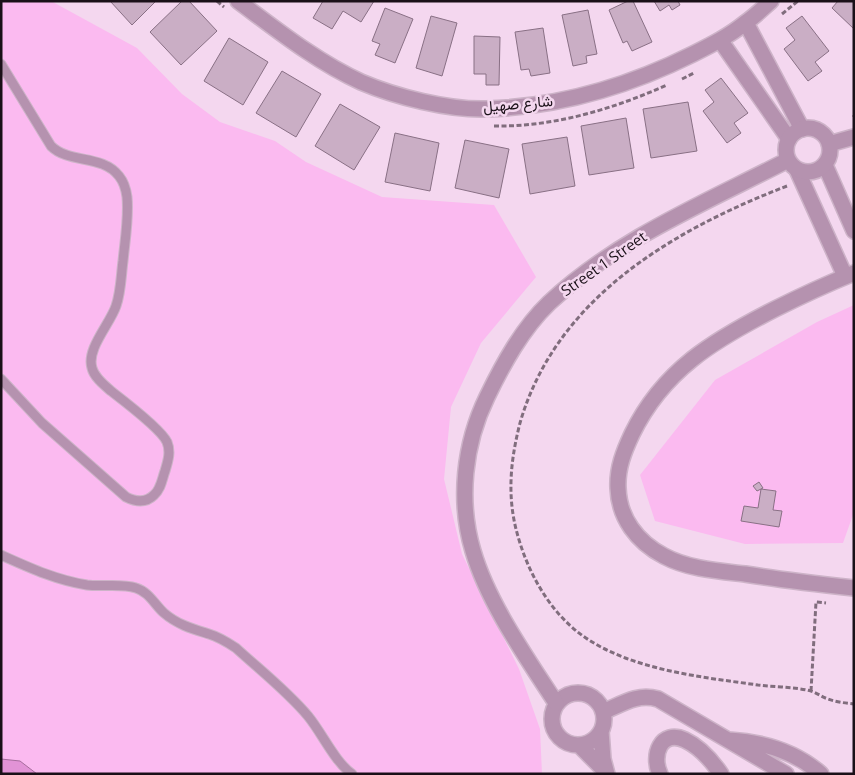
<svg xmlns="http://www.w3.org/2000/svg" width="855" height="775" viewBox="0 0 855 775" font-family="'Open Sans',Vazirmatn,sans-serif">
<style>
.green{fill:#fbbaf0}
.water{fill:#e293d6;stroke:#a66c9d}
.building{fill:#caaec5;stroke:#897085}
.lines{fill:none;stroke-linecap:round;stroke-linejoin:round}
.service-casing{stroke:#cdb3c8;stroke-width:11}
.minor-casing{stroke:#cdb3c8;stroke-width:18}
.tertiary-casing{stroke:#cdb3c8;stroke-width:18}
.path{stroke:#806d7d;stroke-width:3;stroke-dasharray:5 2.5;stroke-linecap:butt}
.service{stroke:#b592af;stroke-width:9}
.minor{stroke:#b592af;stroke-width:15}
.tertiary{stroke:#b592af;stroke-width:15}
.labels{text-anchor:middle;stroke-width:5;stroke-linejoin:round;paint-order:stroke}
.street-label{font-size:15px;fill:#1a1018;stroke:#f4d7ef}
</style>
<rect width="100%" height="100%" fill="#f4d7ef"/>
<path class="green" d="M 1,1 L 51,1 L 137,48 L 182,94 L 220,122 L 275,141 L 306,162 L 382,197 L 494,205 L 536,277 L 481,343 L 451,407 L 444,479 L 462,554 L 519,669 L 540,729 L 542,774 L 1,774 Z
M 854,305 L 854,512 L 843,543 L 745,544 L 655,521 L 640,475 L 715,380 L 817,322 Z"/>
<path class="water" d="M 1,759 L 20,761 L 37,774 L 1,774 Z"/>
<path class="building" d="M 110,1 L 156,1 L 132,25 Z
M 182,1 L 189,1 L 217,31 L 181,65 L 150,32 Z
M 323,1 L 374,1 L 361,22 L 343,11 L 332,29 L 313,18 Z
M 628,1 L 633,1 L 652,42 L 632,51 L 627,41 L 623,43 L 609,10 Z
M 654,1 L 678,1 L 680,5 L 672,10 L 669,5 L 660,11 Z
M 838,1 L 854,1 L 854,29 L 832,8 Z
M 385,8 L 413,19 L 395,63 L 375,55 L 380,44 L 372,41 Z
M 588,10 L 597,54 L 586,56 L 587,63 L 573,66 L 562,15 Z
M 431,16 L 457,23 L 442,76 L 416,68 Z
M 802,16 L 829,51 L 815,62 L 822,71 L 808,81 L 784,49 L 795,40 L 786,28 Z
M 543,28 L 550,73 L 531,76 L 529,69 L 521,70 L 515,32 Z
M 474,36 L 500,37 L 499,85 L 486,85 L 486,74 L 474,74 Z
M 229,38 L 268,62 L 243,105 L 204,81 Z
M 282,71 L 321,94 L 296,137 L 256,113 Z
M 721,78 L 748,113 L 734,123 L 741,133 L 727,143 L 703,111 L 714,102 L 705,90 Z
M 688,102 L 697,151 L 651,158 L 643,109 Z
M 340,104 L 380,127 L 354,170 L 315,146 Z
M 626,118 L 634,168 L 589,175 L 581,126 Z
M 395,133 L 439,143 L 430,191 L 385,182 Z
M 567,137 L 575,186 L 530,194 L 522,144 Z
M 465,140 L 509,149 L 499,198 L 455,188 Z
M 759,482 L 763,488 L 757,491 L 753,486 Z
M 761,489 L 776,491 L 773,510 L 782,511 L 779,527 L 741,521 L 744,506 L 758,508 Z"/>
<g class="lines">
<g class="service-casing">
<path id="service" d="M 1,64 L 51,146 C 69,164 102,154 119,176 C 123,181 126,189 127,197 C 129,218 125,240 123,261 C 121,276 121,292 116,306 C 110,324 86,349 92,368 C 94,377 104,385 111,391 C 124,401 161,429 167,442 C 171,452 168,461 165,471 C 162,479 161,489 154,495 C 146,503 136,502 126,497 L 42,423 L 1,379
M 1,555 C 30,568 56,580 87,585 C 103,587 121,583 136,588 C 149,592 155,605 164,613 C 178,625 193,629 209,634 C 219,637 227,642 236,648 C 260,670 287,691 308,716 C 322,733 335,762 352,774"/>
</g>
<g class="minor-casing">
<path id="minor" d="M 238,1 C 277,30 317,62 361,82 C 396,97 448,110 486,109 C 558,107 629,86 693,54 C 711,45 729,36 745,23 C 754,17 762,9 771,1
M 746,23 L 802,129
M 720,40 L 789,139
M 825,165 L 854,231
M 797,170 L 845,276
M 854,273 C 827,284 801,296 775,309 C 714,340 663,370 632,434 C 624,451 617,468 618,488 C 619,518 637,542 664,556 C 688,569 718,571 745,574 C 781,580 817,584 854,588
M552 719a26 26 0 1 1 52 0a26 26 0 1 1-52 0Z
M 603,712 C 622,704 637,693 658,699 L 786,774
M 601,731 L 603,759 L 607,774
M 729,740 C 763,742 795,751 821,774
M 580,746 L 606,772
M 660,774 C 651,755 661,729 685,740 C 700,747 712,761 721,774"/>
</g>
<g class="tertiary-casing">
<path id="tertiary" d="M786 150a22 22 0 1 1 44 0a22 22 0 1 1-44 0Z
M 829,144 L 854,137
M 556,703 C 527,658 488,603 473,551 C 458,501 464,444 487,397 C 503,364 522,329 549,303 C 617,239 707,202 788,160"/>
</g>
<path class="path" d="M 217,1 L 224,7
M 782,14 L 798,1
M 682,79 L 694,73
M 854,115 L 854,117
M 494,126 C 554,127 613,109 667,85
M 787,186 C 673,230 556,298 520,423 C 511,458 507,493 516,529 C 526,569 548,611 583,636 C 631,670 701,677 758,685 C 775,687 795,687 811,691 C 817,693 822,697 828,699 C 836,702 845,703 854,704
M 811,691 L 816,602 L 826,603"/>
<use href="#service" class="service"/>
<use href="#minor" class="minor"/>
<use href="#tertiary" class="tertiary"/>
</g>
<g class="labels">
<g class="street-label">
<text transform="translate(518 104) rotate(-5)" y="5">شارع صهيل</text>
<text transform="translate(604 264) rotate(-35)" y="5">Street 1 Street</text>
</g>
</g>
<rect width="855" height="775" fill="none" stroke="#1a1018" stroke-width="5"/>
</svg>
